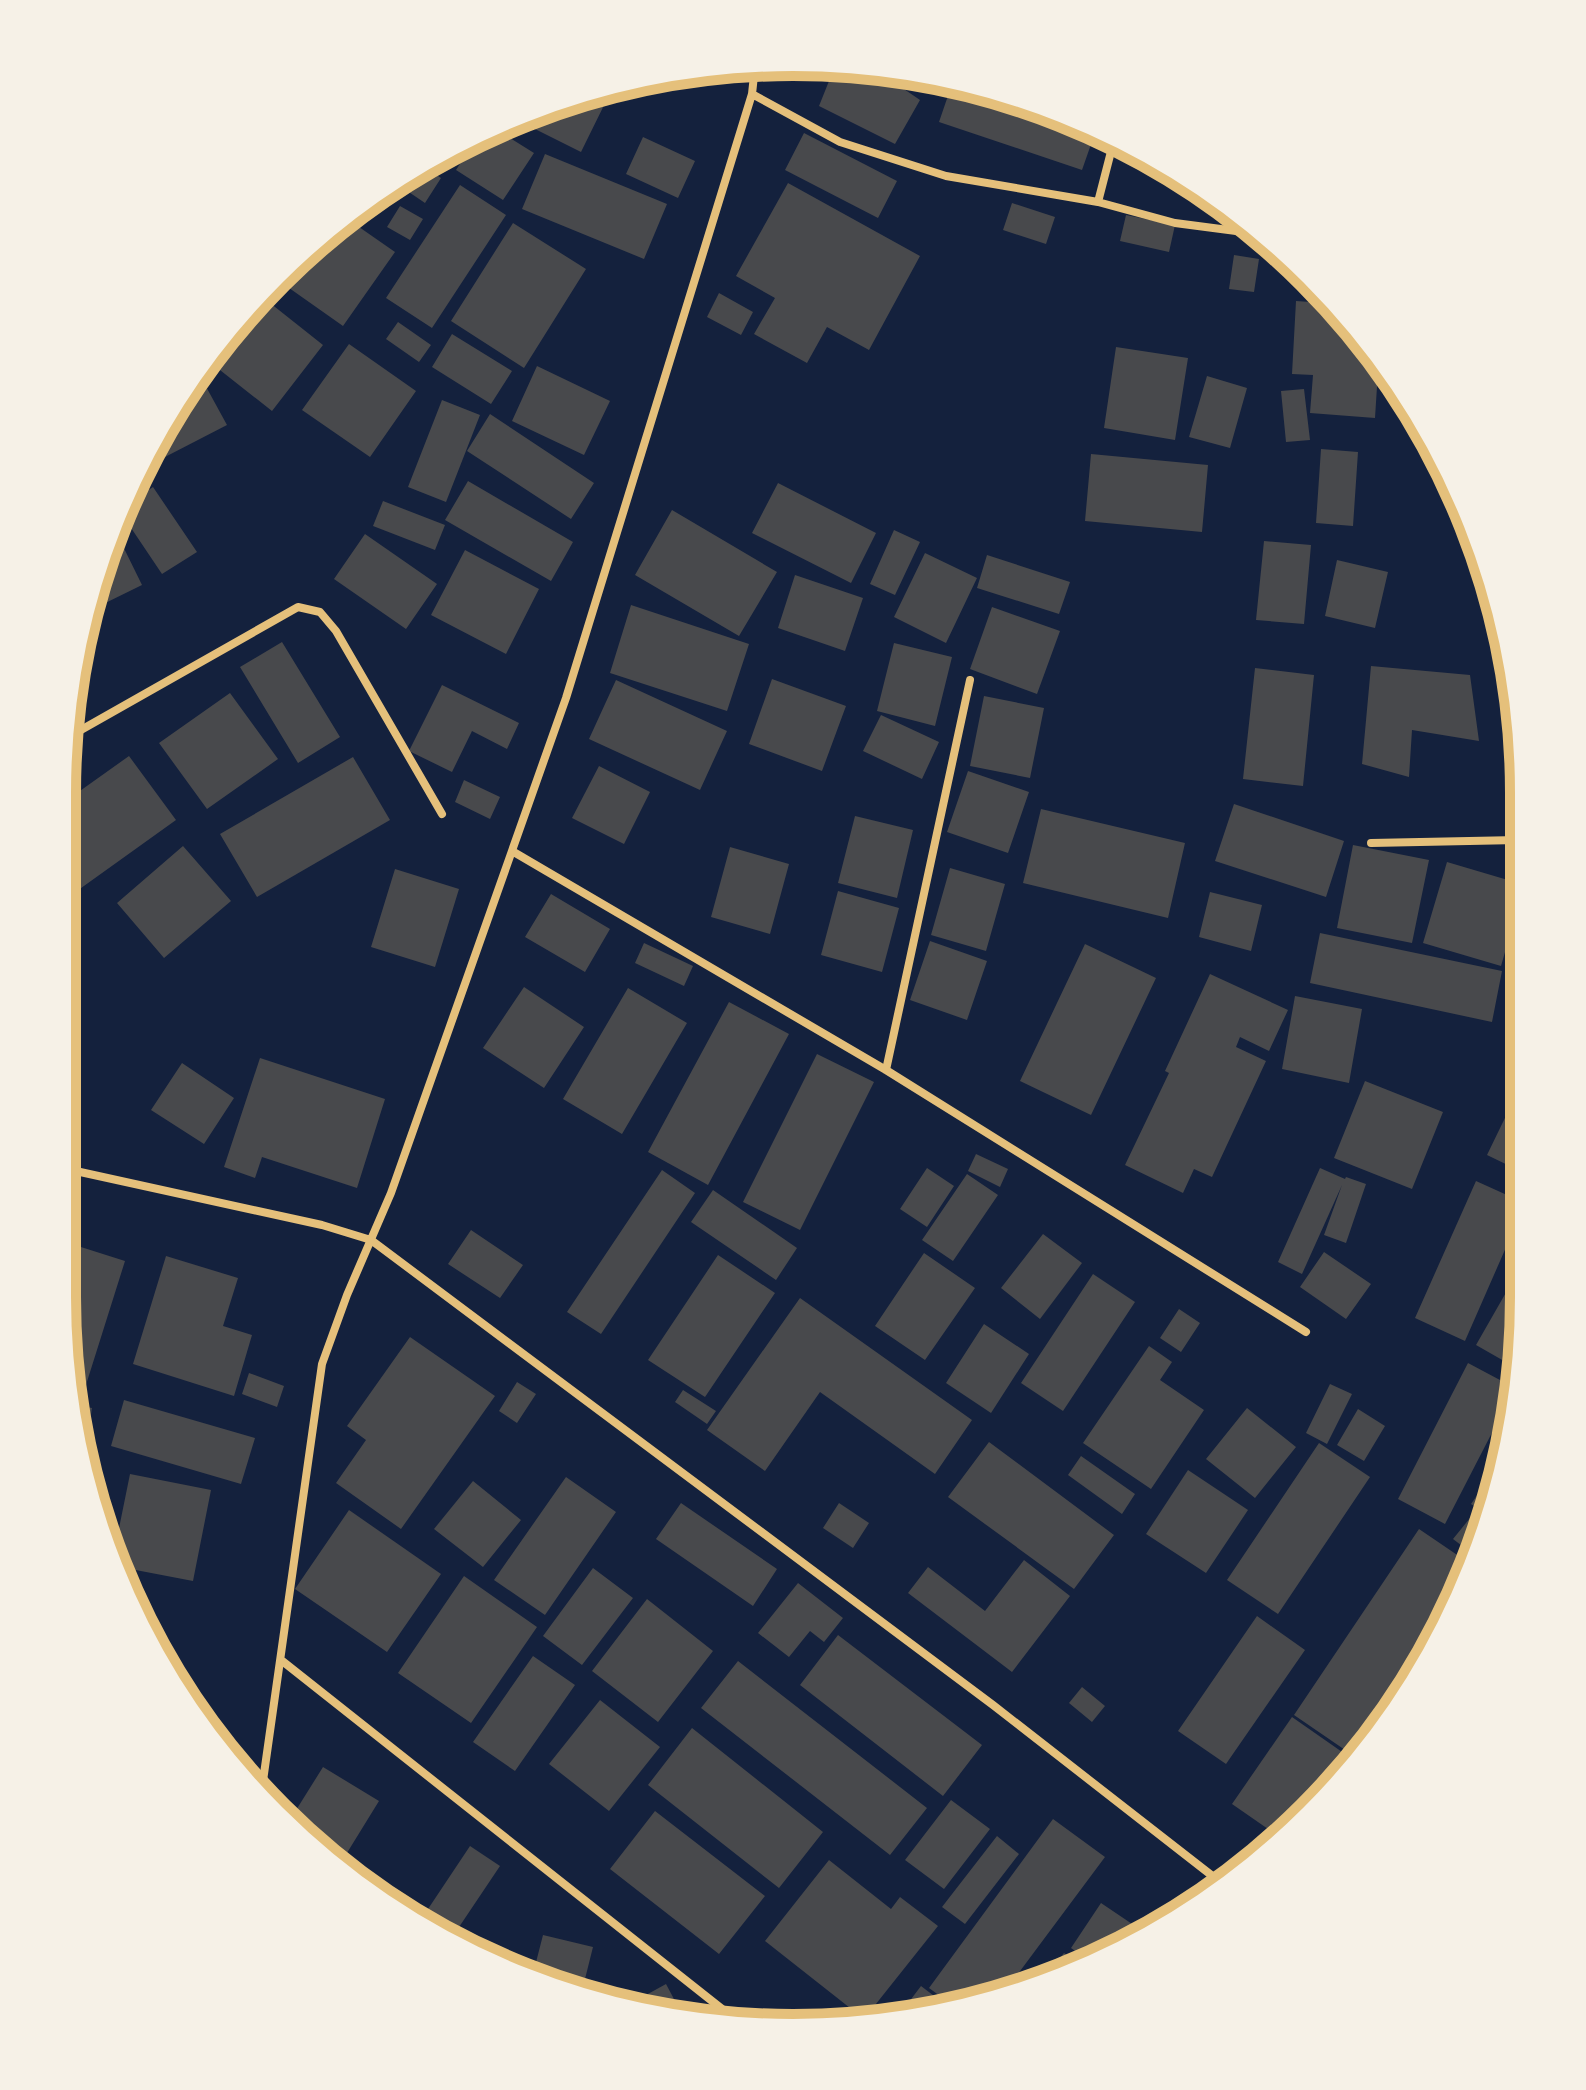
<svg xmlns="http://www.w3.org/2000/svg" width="1586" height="2090" viewBox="0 0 1586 2090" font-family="'Fira Sans Condensed',sans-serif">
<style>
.building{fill:#48494c}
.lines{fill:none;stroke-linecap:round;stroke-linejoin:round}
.minor{stroke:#e5c07b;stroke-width:8}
.rim{fill:none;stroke:#e5c07b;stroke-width:10}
</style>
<rect width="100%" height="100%" fill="#14213d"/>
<path class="building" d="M 835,66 L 911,74 L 901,87 L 920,100 L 895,144 L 819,106 Z
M 953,81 L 1072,117 L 1096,130 L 1082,170 L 939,122 Z
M 613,87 L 581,152 L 517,120 L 519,116 Z
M 494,128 L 534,153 L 503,200 L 456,170 L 477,137 Z
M 804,133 L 897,181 L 878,218 L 785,170 Z
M 643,137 L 695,161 L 678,198 L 626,174 Z
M 545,154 L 667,204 L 644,259 L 522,209 Z
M 423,166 L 441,178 L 425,203 L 394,182 Z
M 788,183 L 920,256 L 869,350 L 827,327 L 807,363 L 754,334 L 775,298 L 736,276 Z
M 460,185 L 506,215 L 432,328 L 386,298 Z
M 1012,203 L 1055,217 L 1046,244 L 1003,230 Z
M 400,206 L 423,219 L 410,240 L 387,227 Z
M 1126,215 L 1175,225 L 1169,252 L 1120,241 Z
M 349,220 L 395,252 L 343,326 L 282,283 Z
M 513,223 L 586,269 L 524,368 L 451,321 Z
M 1234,255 L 1259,259 L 1254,292 L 1229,289 Z
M 719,293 L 753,312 L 741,335 L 707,317 Z
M 1325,295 L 1388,371 L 1378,371 L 1375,418 L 1310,413 L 1313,375 L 1292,374 L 1296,301 L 1325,303 Z
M 265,299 L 323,345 L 272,411 L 206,359 L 213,348 Z
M 398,322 L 431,345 L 419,362 L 386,339 Z
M 452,334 L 512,371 L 491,404 L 432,367 Z
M 349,344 L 416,391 L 370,457 L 302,410 Z
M 1116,347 L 1188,358 L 1175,440 L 1104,428 Z
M 537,366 L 610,401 L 584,455 L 512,421 Z
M 198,372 L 227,425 L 165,457 L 156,440 Z
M 1207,376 L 1247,388 L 1230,448 L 1189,437 Z
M 1304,389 L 1310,440 L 1286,442 L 1281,391 Z
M 442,400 L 480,415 L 446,502 L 408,487 Z
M 490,414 L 594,483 L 571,519 L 467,451 Z
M 1321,449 L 1358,452 L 1353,526 L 1316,523 Z
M 1091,454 L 1208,465 L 1202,532 L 1085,521 Z
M 468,481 L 573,542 L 551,581 L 445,520 Z
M 778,483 L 876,533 L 851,583 L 752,533 Z
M 153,487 L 197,552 L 162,574 L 121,513 L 123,507 Z
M 383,501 L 445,525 L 435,550 L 373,526 Z
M 672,510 L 777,572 L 739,636 L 635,575 Z
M 115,530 L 142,585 L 85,613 L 87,603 Z
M 894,530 L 920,542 L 895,595 L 870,584 Z
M 365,534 L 437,584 L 406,629 L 334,579 Z
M 1264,541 L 1311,545 L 1304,624 L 1256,620 Z
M 465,550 L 539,589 L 506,654 L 431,615 Z
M 925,553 L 977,578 L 946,643 L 894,617 Z
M 987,555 L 1070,582 L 1059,614 L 977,588 Z
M 1337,560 L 1388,572 L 1375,628 L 1325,616 Z
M 795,575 L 863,598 L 845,651 L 778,628 Z
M 631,605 L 749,644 L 727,711 L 610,673 Z
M 992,607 L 1060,631 L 1037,694 L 970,669 Z
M 282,642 L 340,737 L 298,763 L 240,667 Z
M 894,643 L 952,657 L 935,726 L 877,711 Z
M 1371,666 L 1470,675 L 1479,741 L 1412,730 L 1409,777 L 1362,764 Z
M 1255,668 L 1314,675 L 1303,786 L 1243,779 Z
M 772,679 L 846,706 L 822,771 L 749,744 Z
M 616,680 L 727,731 L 700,790 L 589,739 Z
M 442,685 L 519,723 L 507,749 L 472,731 L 452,772 L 409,751 Z
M 230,693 L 278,759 L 207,809 L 159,743 Z
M 984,696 L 1044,708 L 1030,778 L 970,766 Z
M 881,715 L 939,742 L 922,779 L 863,751 Z
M 129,756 L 176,820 L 63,901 L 63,803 Z
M 353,757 L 390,820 L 257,897 L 220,834 Z
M 599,766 L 650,792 L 624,844 L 572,818 Z
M 968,771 L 1029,792 L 1008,853 L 947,832 Z
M 464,780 L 500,797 L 490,819 L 455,802 Z
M 1234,804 L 1344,841 L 1326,897 L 1215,861 Z
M 1041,809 L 1185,843 L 1168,918 L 1023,883 Z
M 855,816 L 913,830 L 897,898 L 838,883 Z
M 1353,845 L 1429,860 L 1412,943 L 1337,928 Z
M 183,846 L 231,901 L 164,958 L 117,903 Z
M 730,847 L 789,864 L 770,934 L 711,917 Z
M 1447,862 L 1518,883 L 1518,907 L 1501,966 L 1423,943 Z
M 950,868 L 1005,884 L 986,951 L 931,935 Z
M 395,869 L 459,889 L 435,967 L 371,947 Z
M 838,891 L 899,908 L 882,972 L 821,955 Z
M 1210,892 L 1262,905 L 1251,951 L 1199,937 Z
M 551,894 L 610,929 L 585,972 L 525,937 Z
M 1320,933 L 1502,971 L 1492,1022 L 1310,983 Z
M 930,941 L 987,961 L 967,1020 L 910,1000 Z
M 644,943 L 693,966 L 684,986 L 635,963 Z
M 1085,944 L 1156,978 L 1091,1115 L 1020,1081 Z
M 1210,974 L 1288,1010 L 1269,1051 L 1240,1037 L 1236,1047 L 1266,1061 L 1212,1177 L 1194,1169 L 1183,1193 L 1125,1165 L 1169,1073 L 1165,1071 Z
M 524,987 L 584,1027 L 544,1088 L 483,1048 Z
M 628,988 L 687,1023 L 622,1134 L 563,1099 Z
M 1295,996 L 1362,1009 L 1349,1083 L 1282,1069 Z
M 729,1002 L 789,1034 L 708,1185 L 648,1152 Z
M 817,1054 L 874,1082 L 800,1230 L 743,1202 Z
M 260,1058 L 385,1099 L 357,1188 L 262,1157 L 255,1178 L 224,1167 Z
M 182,1063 L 234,1098 L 204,1144 L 151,1110 Z
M 1365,1081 L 1443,1112 L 1412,1189 L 1334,1158 Z
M 1518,1091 L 1518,1170 L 1487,1155 Z
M 976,1154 L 1008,1169 L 1000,1187 L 968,1171 Z
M 927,1168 L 954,1186 L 927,1227 L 900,1209 Z
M 1320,1168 L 1345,1179 L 1346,1177 L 1366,1184 L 1346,1243 L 1324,1235 L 1342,1185 L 1302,1274 L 1278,1262 Z
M 662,1170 L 695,1193 L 601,1334 L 567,1312 Z
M 967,1174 L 998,1195 L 953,1261 L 922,1240 Z
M 1476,1181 L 1518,1200 L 1518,1220 L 1465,1341 L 1415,1318 Z
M 713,1190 L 797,1248 L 776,1280 L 691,1222 Z
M 471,1230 L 523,1265 L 500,1298 L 448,1264 Z
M 1043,1234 L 1082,1263 L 1040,1319 L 1001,1288 Z
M 62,1241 L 125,1261 L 85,1388 L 74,1384 L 62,1297 Z
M 1324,1252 L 1371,1284 L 1346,1319 L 1300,1287 Z
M 924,1253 L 975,1288 L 925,1360 L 875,1326 Z
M 718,1255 L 775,1293 L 705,1397 L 648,1360 Z
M 166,1256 L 238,1278 L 223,1326 L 252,1335 L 234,1396 L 133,1364 Z
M 1518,1265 L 1518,1369 L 1476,1345 L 1512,1282 L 1509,1280 Z
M 1093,1274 L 1135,1302 L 1063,1411 L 1021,1383 Z
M 800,1298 L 972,1420 L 935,1474 L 820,1392 L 765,1471 L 707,1430 Z
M 1179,1309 L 1200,1323 L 1181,1352 L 1160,1338 Z
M 984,1324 L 1029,1354 L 991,1413 L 946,1383 Z
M 410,1337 L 495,1396 L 401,1529 L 336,1483 L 366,1440 L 347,1426 Z
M 1149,1346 L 1172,1362 L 1160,1380 L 1204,1410 L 1151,1489 L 1083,1443 Z
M 1468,1363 L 1515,1388 L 1445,1524 L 1398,1499 Z
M 249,1373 L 284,1386 L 277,1407 L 242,1394 Z
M 517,1382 L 536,1394 L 517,1423 L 499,1411 Z
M 1330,1384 L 1352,1394 L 1327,1444 L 1306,1433 Z
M 683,1390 L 716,1411 L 707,1424 L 675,1402 Z
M 124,1400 L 255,1438 L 241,1484 L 111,1446 Z
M 76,1405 L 92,1408 L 84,1459 L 83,1459 Z
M 1247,1408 L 1296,1447 L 1255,1498 L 1206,1459 Z
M 1358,1409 L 1385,1426 L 1364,1461 L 1337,1445 Z
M 989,1442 L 1114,1535 L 1074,1589 L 948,1497 Z
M 1319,1443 L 1370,1477 L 1278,1614 L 1227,1580 Z
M 1081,1456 L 1135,1494 L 1122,1514 L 1068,1475 Z
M 1499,1463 L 1485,1513 L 1471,1504 Z
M 1188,1470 L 1248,1510 L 1206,1573 L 1146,1534 Z
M 130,1474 L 211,1490 L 193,1581 L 120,1567 L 114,1553 Z
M 566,1477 L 616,1512 L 545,1615 L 494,1580 Z
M 473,1481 L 521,1520 L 483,1567 L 434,1529 Z
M 681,1503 L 777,1569 L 753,1606 L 656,1539 Z
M 839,1503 L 869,1523 L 853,1548 L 823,1528 Z
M 349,1510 L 441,1574 L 387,1652 L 295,1589 Z
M 1470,1518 L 1482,1527 L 1474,1555 L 1453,1539 Z
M 1419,1529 L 1472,1565 L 1470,1569 L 1348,1752 L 1294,1715 Z
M 1024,1560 L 1070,1596 L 1012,1672 L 908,1593 L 928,1567 L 985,1611 Z
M 593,1568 L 633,1598 L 582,1665 L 543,1636 Z
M 464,1576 L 537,1627 L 471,1723 L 398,1673 Z
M 798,1583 L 843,1618 L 824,1642 L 810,1631 L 789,1657 L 758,1633 Z
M 647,1599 L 713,1651 L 658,1722 L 592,1671 Z
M 1257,1616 L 1305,1650 L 1226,1764 L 1178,1731 Z
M 838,1635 L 982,1745 L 943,1796 L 800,1685 Z
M 533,1656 L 575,1685 L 515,1771 L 473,1742 Z
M 738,1661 L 927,1808 L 890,1855 L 701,1708 Z
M 1082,1687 L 1105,1706 L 1092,1722 L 1069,1703 Z
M 600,1700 L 660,1747 L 609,1811 L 549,1764 Z
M 1292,1717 L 1345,1754 L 1297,1824 L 1281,1838 L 1232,1804 Z
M 692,1728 L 823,1832 L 779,1888 L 648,1785 Z
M 323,1767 L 379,1801 L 342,1861 L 288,1823 Z
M 951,1800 L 990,1829 L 944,1889 L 905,1860 Z
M 655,1811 L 765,1896 L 719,1954 L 610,1869 Z
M 1053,1819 L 1105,1857 L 1003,1994 L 951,2004 L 929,1988 Z
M 997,1836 L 1019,1854 L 965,1924 L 942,1907 Z
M 470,1846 L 500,1866 L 451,1939 L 422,1918 Z
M 829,1860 L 891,1909 L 900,1897 L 938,1926 L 864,2019 L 765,1941 Z
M 1101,1903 L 1144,1932 L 1088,1960 L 1071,1948 Z
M 543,1935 L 593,1947 L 582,1991 L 533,1974 Z
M 1064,1953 L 1079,1964 L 1040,1983 Z
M 666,1984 L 683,2016 L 650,2014 L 626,2006 Z
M 921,1986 L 946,2005 L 899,2015 Z"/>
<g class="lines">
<path class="minor" d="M 752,94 L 840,142 L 946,176 L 1098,202 L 1175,223 L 1259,234
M 1098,202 L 1114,140
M 1494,609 L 1518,828
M 65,739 L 298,607 L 320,612 L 336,631 L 442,814
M 1371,843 L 1518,840
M 512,851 L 886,1070 L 1306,1332
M 886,1070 L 970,680
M 62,1168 L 322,1225 L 371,1240 L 993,1705 L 1224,1885
M 281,1660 L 736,2020
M 261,1795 L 322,1364 L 347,1295 L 391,1193 L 566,698 L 752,94 L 755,66"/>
</g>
<path d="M0 0H1586V2090H0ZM793 76H793A717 717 0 0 1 1510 793V1297A717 717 0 0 1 793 2014H793A717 717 0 0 1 76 1297V793A717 717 0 0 1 793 76Z" fill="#f6f1e7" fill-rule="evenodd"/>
<path class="rim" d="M793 76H793A717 717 0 0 1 1510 793V1297A717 717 0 0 1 793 2014H793A717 717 0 0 1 76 1297V793A717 717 0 0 1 793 76Z"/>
</svg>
